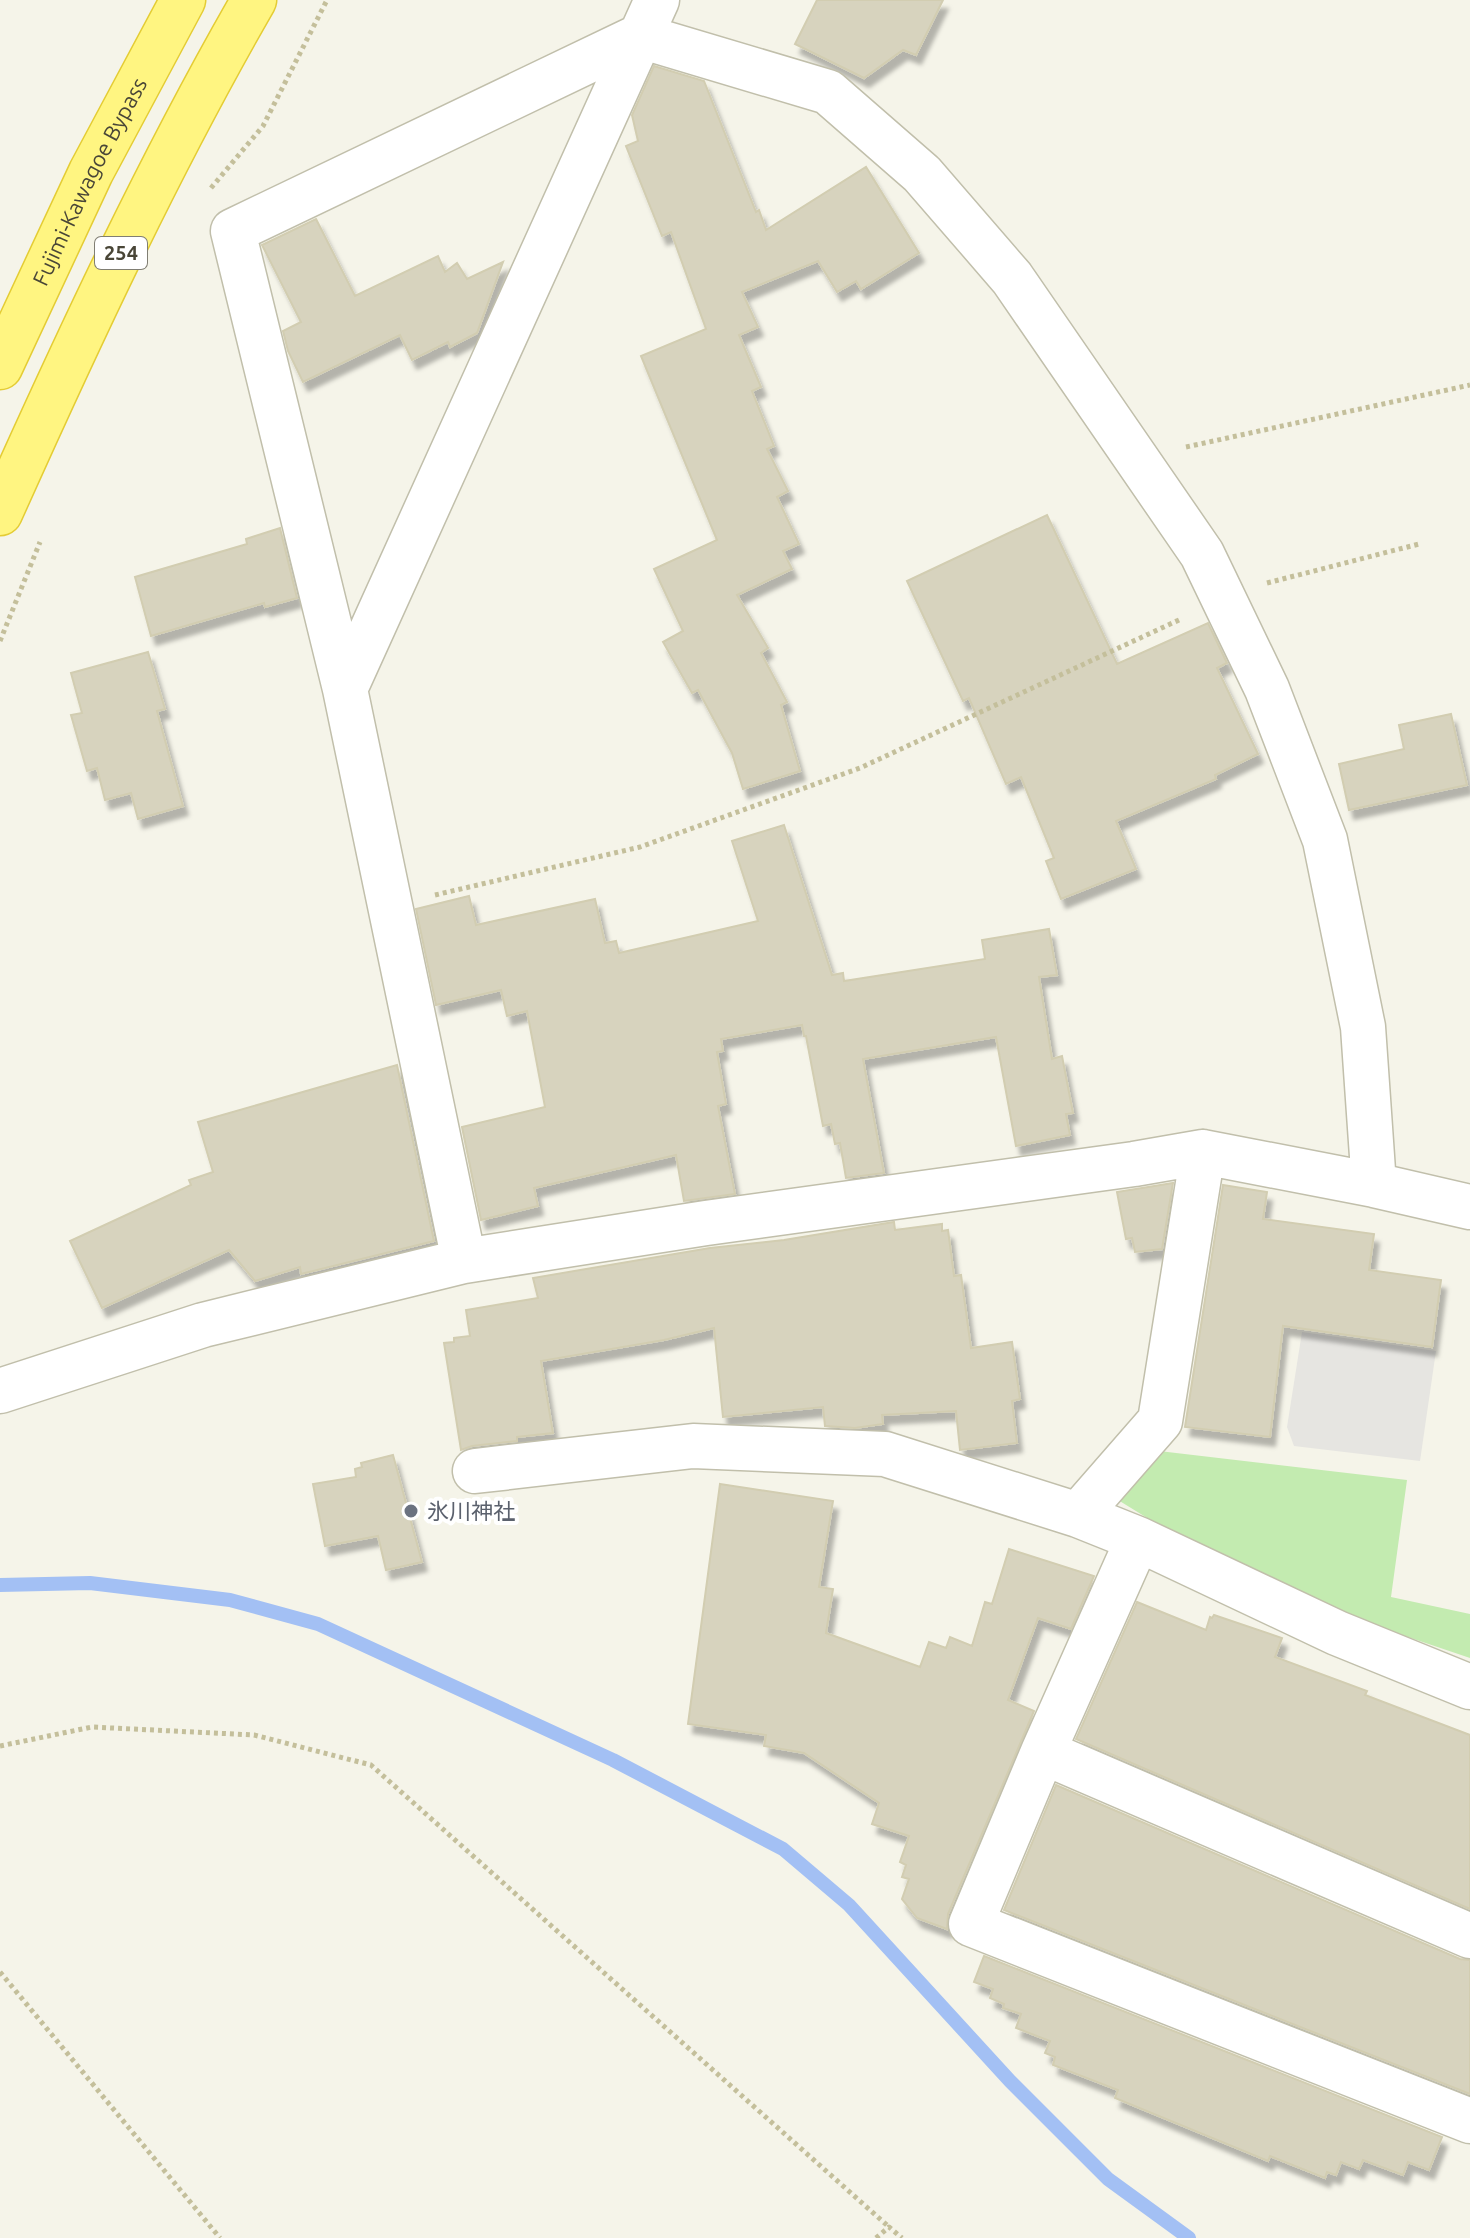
<svg xmlns="http://www.w3.org/2000/svg" width="1470" height="2238" viewBox="0 0 1470 2238" font-family="Ubuntu,'Noto Sans JP',sans-serif">
<style>
.green{fill:#c3ebb0}
.parking{fill:#e6e5e1}
.lines{fill:none;stroke-linecap:round;stroke-linejoin:round}
.stream{stroke:#a3c0f4;stroke-width:14}
.building{fill:#d7d3be;stroke:#d2cdb1;stroke-width:2;filter:url(#shadow)}
.minor-casing{stroke:#c1bfab;stroke-width:47}
.trunk-casing{stroke:#e4cc34;stroke-width:47}
.path{stroke:#c4bf9b;stroke-width:5;stroke-dasharray:4 4;stroke-linecap:butt}
.minor{stroke:#fff;stroke-width:44}
.trunk{stroke:#fff581;stroke-width:44}
.worship-dot{fill:#6b7280;stroke:#fff;stroke-width:3}
.labels{text-anchor:middle;stroke-width:8;stroke-linejoin:round;paint-order:stroke}
.shield{fill:#fff;stroke:#807e73;stroke-width:2}
.shield-label{font-size:20px;font-weight:bold;fill:#494637}
.street-label{font-size:22px;fill:#494637;stroke:#fff}
.worship-label{font-size:22px;fill:#5b616d;stroke:#fff;text-anchor:start}
</style>
<defs>
<filter id="shadow"><feDropShadow dx="5" dy="9" stdDeviation="2" flood-color="#0004"/></filter>
</defs>
<rect width="100%" height="100%" fill="#f5f4e9"/>
<path class="green" d="M 1159,1451 L 1407,1480 L 1391,1597 L 1470,1614 L 1470,1658 L 1328,1610 L 1214,1559 L 1118,1500 Z"/>
<path class="parking" d="M 1302,1332 L 1436,1351 L 1420,1461 L 1294,1446 L 1287,1427 Z"/>
<g class="lines">
<path class="stream" d="M 0,1585 L 90,1583 L 230,1600 L 318,1624 L 613,1760 L 783,1849 L 849,1905 L 1010,2081 L 1108,2179 L 1189,2238"/>
</g>
<path class="building" d="M 817,0 L 943,0 L 916,55 L 903,50 L 864,78 L 795,44 Z
M 654,66 L 704,81 L 756,212 L 759,210 L 766,230 L 866,167 L 919,253 L 861,289 L 856,281 L 837,292 L 818,261 L 742,292 L 758,327 L 739,335 L 761,387 L 752,391 L 774,446 L 767,449 L 788,491 L 777,497 L 799,544 L 783,551 L 792,569 L 737,595 L 768,648 L 761,653 L 787,702 L 781,705 L 800,771 L 743,789 L 732,753 L 698,690 L 692,693 L 663,642 L 683,631 L 654,569 L 717,540 L 641,356 L 706,329 L 671,232 L 662,236 L 626,146 L 638,141 L 632,115 Z
M 316,219 L 355,296 L 438,256 L 445,272 L 457,263 L 467,279 L 503,262 L 477,333 L 450,347 L 448,342 L 412,360 L 400,335 L 303,382 L 288,351 L 283,331 L 301,322 L 262,245 Z
M 1047,515 L 1117,664 L 1208,623 L 1227,663 L 1217,668 L 1258,754 L 1215,775 L 1216,779 L 1116,821 L 1136,869 L 1061,899 L 1046,861 L 1054,858 L 1021,777 L 1006,784 L 969,698 L 963,701 L 907,581 Z
M 280,528 L 297,598 L 265,607 L 264,603 L 151,636 L 135,577 L 247,544 L 246,539 Z
M 148,652 L 165,709 L 157,711 L 183,806 L 138,819 L 131,793 L 105,800 L 97,768 L 87,771 L 71,715 L 82,713 L 71,673 Z
M 1451,714 L 1467,785 L 1349,810 L 1339,764 L 1404,749 L 1399,725 Z
M 784,825 L 832,975 L 843,973 L 844,981 L 985,959 L 982,940 L 1049,929 L 1057,975 L 1039,977 L 1052,1059 L 1062,1056 L 1073,1113 L 1066,1114 L 1070,1135 L 1016,1146 L 996,1037 L 863,1059 L 884,1173 L 846,1178 L 840,1143 L 835,1144 L 831,1124 L 823,1126 L 806,1036 L 804,1036 L 802,1025 L 721,1039 L 723,1051 L 717,1052 L 726,1104 L 718,1106 L 735,1194 L 684,1201 L 676,1155 L 534,1188 L 538,1206 L 481,1220 L 462,1127 L 545,1107 L 527,1011 L 507,1016 L 501,990 L 436,1005 L 416,909 L 469,896 L 476,925 L 595,899 L 605,943 L 616,941 L 619,953 L 758,921 L 732,841 Z
M 397,1065 L 434,1241 L 301,1274 L 300,1267 L 255,1281 L 229,1250 L 102,1308 L 70,1241 L 191,1185 L 189,1180 L 213,1172 L 198,1122 Z
M 1173,1183 L 1162,1249 L 1135,1252 L 1132,1238 L 1126,1239 L 1117,1192 Z
M 1223,1185 L 1267,1192 L 1263,1219 L 1374,1234 L 1369,1270 L 1441,1280 L 1432,1347 L 1283,1326 L 1270,1437 L 1185,1427 Z
M 894,1222 L 895,1230 L 942,1224 L 942,1231 L 948,1230 L 954,1276 L 961,1275 L 971,1348 L 1012,1342 L 1020,1399 L 1012,1401 L 1017,1443 L 960,1450 L 956,1411 L 882,1415 L 883,1424 L 855,1428 L 825,1426 L 823,1407 L 723,1417 L 714,1328 L 664,1340 L 541,1361 L 553,1433 L 517,1437 L 517,1441 L 472,1446 L 461,1450 L 444,1343 L 454,1342 L 454,1338 L 470,1336 L 466,1310 L 538,1298 L 533,1278 L 710,1248 L 784,1240 Z
M 393,1455 L 422,1562 L 386,1570 L 378,1536 L 325,1546 L 313,1484 L 356,1477 L 355,1469 L 362,1467 L 361,1463 Z
M 720,1484 L 833,1501 L 819,1587 L 833,1589 L 826,1633 L 920,1667 L 929,1642 L 946,1648 L 950,1637 L 972,1646 L 985,1602 L 992,1604 L 1009,1549 L 1094,1576 L 1071,1629 L 1038,1618 L 1008,1700 L 1034,1711 L 948,1914 L 947,1929 L 917,1918 L 902,1899 L 909,1879 L 902,1877 L 906,1865 L 900,1862 L 909,1836 L 872,1824 L 879,1803 L 804,1753 L 764,1746 L 766,1735 L 688,1724 Z
M 1137,1602 L 1206,1630 L 1210,1617 L 1212,1618 L 1214,1615 L 1282,1638 L 1275,1657 L 1367,1691 L 1365,1695 L 1470,1735 L 1470,1909 L 1076,1739 Z
M 1056,1785 L 1460,1959 L 1470,1960 L 1470,2094 L 1004,1910 Z
M 984,1956 L 1442,2137 L 1429,2170 L 1408,2162 L 1403,2175 L 1363,2160 L 1359,2169 L 1341,2162 L 1336,2175 L 1327,2172 L 1325,2178 L 1270,2156 L 1268,2161 L 1115,2098 L 1118,2090 L 1053,2065 L 1055,2057 L 1045,2053 L 1050,2041 L 1016,2028 L 1021,2014 L 1003,2008 L 1004,2004 L 990,1998 L 993,1989 L 974,1982 Z"/>
<g class="lines">
<g class="minor-casing">
<path id="minor" d="M 345,689 L 233,231 L 640,36 L 828,92 L 922,174 L 1012,278 L 1202,554 L 1267,689 L 1325,840 L 1363,1027 L 1374,1185
M 464,1261 L 345,689 L 657,0
M 0,1391 L 203,1325 L 464,1261 L 706,1223 L 1134,1164 L 1203,1152 L 1374,1185 L 1470,1207
M 475,1471 L 693,1446 L 885,1454 L 1078,1515 L 1138,1539 L 1337,1633 L 1470,1687
M 1078,1515 L 1160,1421 L 1203,1152
M 1138,1539 L 1043,1752 L 1470,1936
M 1043,1752 L 971,1924 L 1470,2121"/>
</g>
<g class="trunk-casing">
<g id="trunk">
<path id="s1" d="M 0,367 L 91,172 L 183,0"/>
<path d="M 0,513 C 78,339 159,165 254,0"/>
</g>
</g>
<path class="path" d="M 211,188 L 263,126 L 327,0
M 1186,447 L 1470,385
M 1267,583 L 1419,544
M 0,641 L 40,542
M 435,895 L 640,847 L 860,768 L 1181,619
M 0,1746 L 92,1727 L 254,1735 L 371,1765 L 889,2227
M 0,1972 L 220,2238
M 876,2238 L 889,2227 L 902,2238"/>
<use href="#minor" class="minor"/>
<use href="#trunk" class="trunk"/>
</g>
<circle class="worship-dot" cx="411" cy="1511" r="8"/>
<g class="labels">
<rect class="shield" x="95" y="237" width="52" height="32" rx="6"/>
<g class="shield-label">
<text x="121" y="260">254</text>
</g>
<g class="street-label">
<text dy="8" stroke="none"><textPath href="#s1" startOffset="206">Fujimi-Kawagoe Bypass</textPath></text>
</g>
<g class="worship-label">
<text x="427" y="1519">氷川神社</text>
</g>
</g>
</svg>
